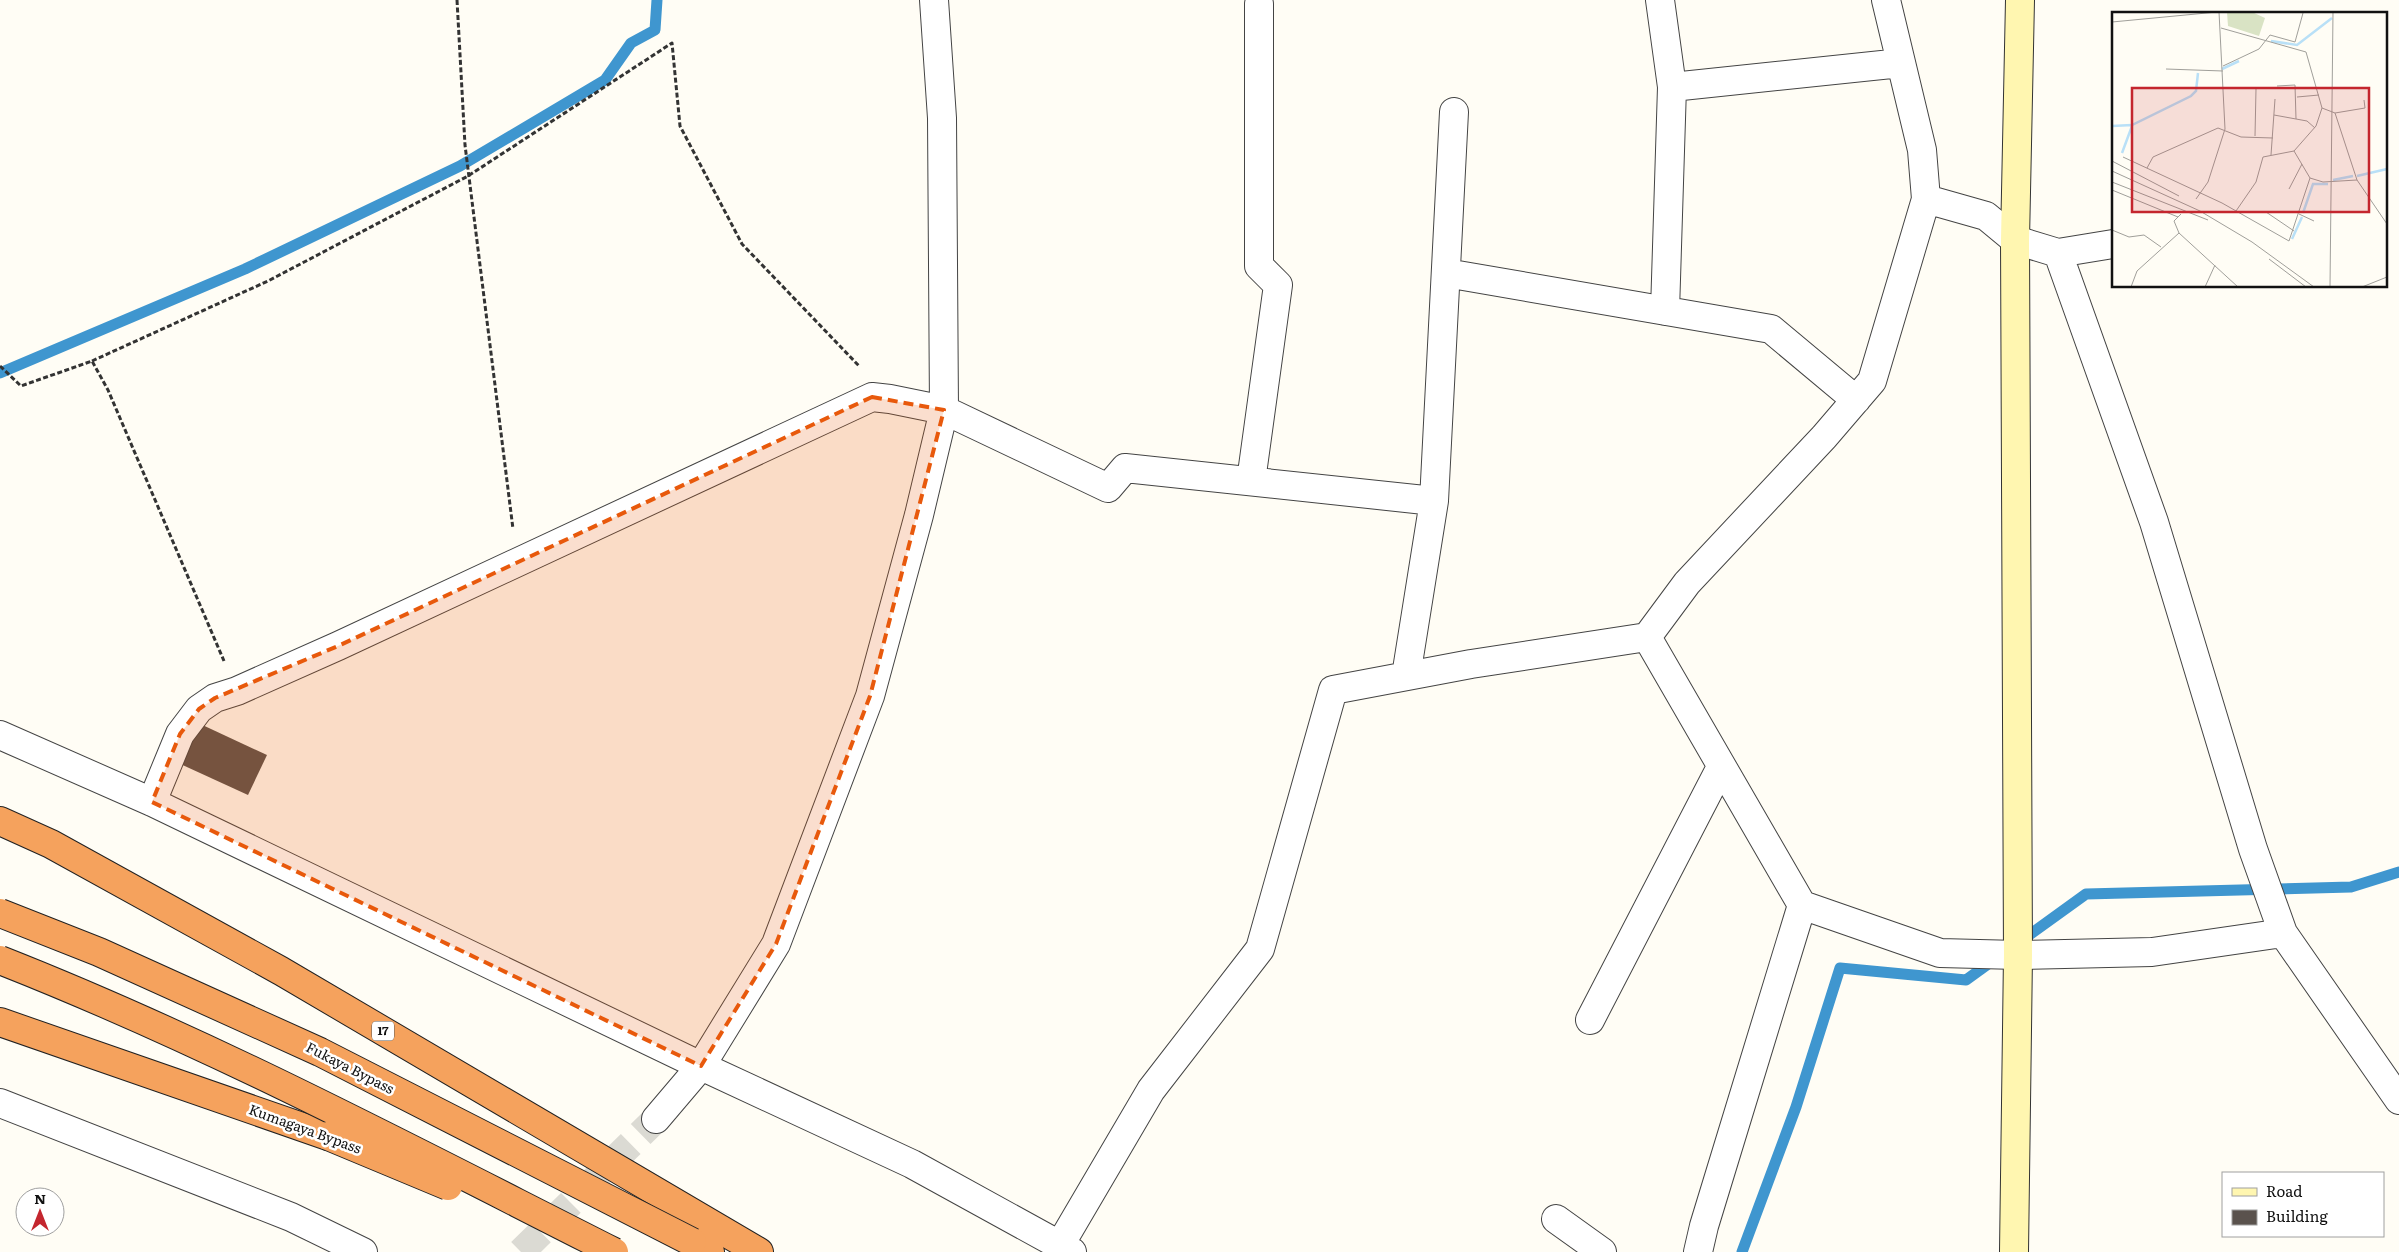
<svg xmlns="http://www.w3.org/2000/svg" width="2399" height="1252" viewBox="0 0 2399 1252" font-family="Literata,serif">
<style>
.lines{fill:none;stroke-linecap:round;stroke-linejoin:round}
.stream{stroke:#3f96cf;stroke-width:11}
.building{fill:#5a524d}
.street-tunnel{stroke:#dbdad3;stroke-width:28;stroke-dasharray:28 14;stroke-linecap:butt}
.street-casing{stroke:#444;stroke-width:30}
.secondary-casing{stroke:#333;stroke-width:30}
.highway-casing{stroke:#222;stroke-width:30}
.path{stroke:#333;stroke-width:3;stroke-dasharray:5 2.5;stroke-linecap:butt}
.street{stroke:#fff;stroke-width:28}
.secondary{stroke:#fff6b0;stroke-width:28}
.highway{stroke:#f5a25d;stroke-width:28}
.highway-bridge-casing{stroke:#222;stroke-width:30;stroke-linecap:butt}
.highway-bridge{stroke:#f5a25d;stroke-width:28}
.marked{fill:#e8590c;fill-opacity:0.2;stroke:#e8590c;stroke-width:4;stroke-dasharray:10 6;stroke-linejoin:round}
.labels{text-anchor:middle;stroke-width:5;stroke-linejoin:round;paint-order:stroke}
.shield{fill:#fff;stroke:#585858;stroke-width:1}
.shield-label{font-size:12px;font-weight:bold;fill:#111}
.street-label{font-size:14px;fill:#111;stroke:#fff}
.inset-river{fill:none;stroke:#b9e0f7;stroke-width:2.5}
.inset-road{fill:none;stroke:#a09f9a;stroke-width:1}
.view{fill:#c4262e;fill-opacity:0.15;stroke:#c4262e;stroke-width:2.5}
.inset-edge{fill:none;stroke:#111;stroke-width:2.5}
</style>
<rect width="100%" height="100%" fill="#fffdf5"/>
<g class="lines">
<path class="stream" d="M 0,373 L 245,269 L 460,166 L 605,80 L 631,43 L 655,30 L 657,0
M 2021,941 L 2086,894 L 2351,887 L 2399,872
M 1742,1252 L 1796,1107 L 1840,968 L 1966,980 L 1995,959"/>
</g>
<path class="building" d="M 196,722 L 267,755 L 248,795 L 176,762 Z"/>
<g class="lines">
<path class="street-tunnel" d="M 521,1252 L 656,1119"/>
<g class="street-casing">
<path id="street" d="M 1660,0 L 1672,87 L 1665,311
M 1886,0 L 1922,150 L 1926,199 L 1986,216 L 2015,240 L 2058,253 L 2154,522 L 2253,849 L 2283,933 L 2399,1100
M 1672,87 L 1901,63
M 2058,253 L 2113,244
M 1446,273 L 1771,329 L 1856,400
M 1251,481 L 1278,285 L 1259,266 L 1259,4
M 1647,637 L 1687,583 L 1824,437 L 1872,381 L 1926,199
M 1406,676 L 1434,501 L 1454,112
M 0,735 L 152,802 L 701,1066 L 912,1164 L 1072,1252
M 152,802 L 180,734 L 199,709 L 215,698 L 237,691 L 338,646 L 872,397 L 890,399 L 944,410 L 1108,488 L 1125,468 L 1434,501
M 1590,1020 L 1721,767
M 0,1103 L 291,1217 L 363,1252
M 656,1119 L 701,1066 L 776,944 L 870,696 L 919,515 L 944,410 L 942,118 L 934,0
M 1556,1219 L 1602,1252
M 1060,1245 L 1151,1090 L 1260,949 L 1333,690 L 1471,664 L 1647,637 L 1802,905 L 1940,953 L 2018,955 L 2152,952 L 2283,933
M 1698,1252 L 1704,1226 L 1802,905"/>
</g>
<g class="secondary-casing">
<path id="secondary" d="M 2014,1252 L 2018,955 L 2015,240 L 2020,0"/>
</g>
<g class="highway-casing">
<path id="highway" d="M 0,821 L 51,844 L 281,971 L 759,1252
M 0,1022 L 328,1136
M 692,1242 L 710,1252"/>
</g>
<path class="path" d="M 457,0 L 465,145 L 513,529
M 92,361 L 268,281 L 468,176 L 672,43 L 680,126 L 742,244 L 860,367
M 0,366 L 21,386 L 92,361 L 108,390 L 224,661"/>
<use href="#street" class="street"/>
<use href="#secondary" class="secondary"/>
<use href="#highway" class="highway"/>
<g class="highway-bridge-casing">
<path id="highway-bridge" d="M 0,913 L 99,952 L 320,1052 L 692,1242
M 0,960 C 211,1043 412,1150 614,1252
M 328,1136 L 448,1186"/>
</g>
<use href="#highway-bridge" class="highway-bridge"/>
</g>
<path class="marked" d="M 872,397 L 944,410 L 870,696 L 776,944 L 701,1066 L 152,802 L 180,734 L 199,709 L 215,698 L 338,646 Z"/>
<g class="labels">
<rect class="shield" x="372" y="1021.5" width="22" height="19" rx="4"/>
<g class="shield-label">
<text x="383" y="1035">17</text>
</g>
<g class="street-label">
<text transform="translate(350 1068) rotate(27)" y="5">Fukaya Bypass</text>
<text transform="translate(305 1129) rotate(20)" y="5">Kumagaya Bypass</text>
</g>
</g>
<g transform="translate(2112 12)">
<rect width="275" height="275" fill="#fffdf5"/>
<path d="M 115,0 L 140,0 L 153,6 L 147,24 L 116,14 Z" fill="#d9e3c4"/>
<path class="inset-river" d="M 159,29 L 185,33 L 220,6M 110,57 L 127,49M 0,114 L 20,113 L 79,84 L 84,79 L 86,61M 10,141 L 20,114M 245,164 L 275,157M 221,168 L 241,164M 191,201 L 201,172 L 216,172M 180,227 L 190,205"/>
<path class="inset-road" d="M 0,10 L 105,0M 109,16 L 194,40 L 210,96 L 223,101 L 245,168 L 275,212M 111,54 L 147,37 L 158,23 L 183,30 L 191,1M 54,57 L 111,59M 165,74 L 183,73 L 184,107M 185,85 L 207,83M 223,101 L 253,96 L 252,88M 162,103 L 195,109 L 203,116M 143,124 L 144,77M 182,139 L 204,114 L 210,96M 159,143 L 163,87M 11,145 L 110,191 L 177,229 L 198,166M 0,149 L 67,184M 35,156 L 41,145 L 106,116 L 129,125 L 161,126M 0,159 L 88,199 L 140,230 L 202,275M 0,170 L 96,208M 177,177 L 190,152M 0,178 L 66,205M 84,187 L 96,170 L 113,117 L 107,0M 124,199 L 144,170 L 151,145 L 182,139 L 198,166 L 211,170 L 245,168M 154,200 L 182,219M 69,202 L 62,209 L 67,221 L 126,275M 187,202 L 202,209M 0,218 L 17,225 L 32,223 L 49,235M 157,247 L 194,275M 19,275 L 25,259 L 67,221M 93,275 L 103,253M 218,275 L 221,0M 250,275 L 275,265"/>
<path class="view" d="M 20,76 L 257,76 L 257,200 L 20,200 Z"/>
<rect width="275" height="275" class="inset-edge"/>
</g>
<rect x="2222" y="1172" width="162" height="65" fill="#ffffff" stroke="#a0a0a0"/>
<rect x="2232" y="1188" width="25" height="8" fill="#fff6b0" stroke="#a0a0a0"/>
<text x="2266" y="1197" font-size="15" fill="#111111">Road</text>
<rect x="2232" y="1210" width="25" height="15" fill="#5a524d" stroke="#a0a0a0"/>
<text x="2266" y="1222" font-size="15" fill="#111111">Building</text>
<g transform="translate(40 1212)"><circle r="24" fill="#ffffff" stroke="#a0a0a0"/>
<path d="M0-4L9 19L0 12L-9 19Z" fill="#c4262e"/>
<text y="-8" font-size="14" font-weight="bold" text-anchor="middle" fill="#111111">N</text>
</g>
</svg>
